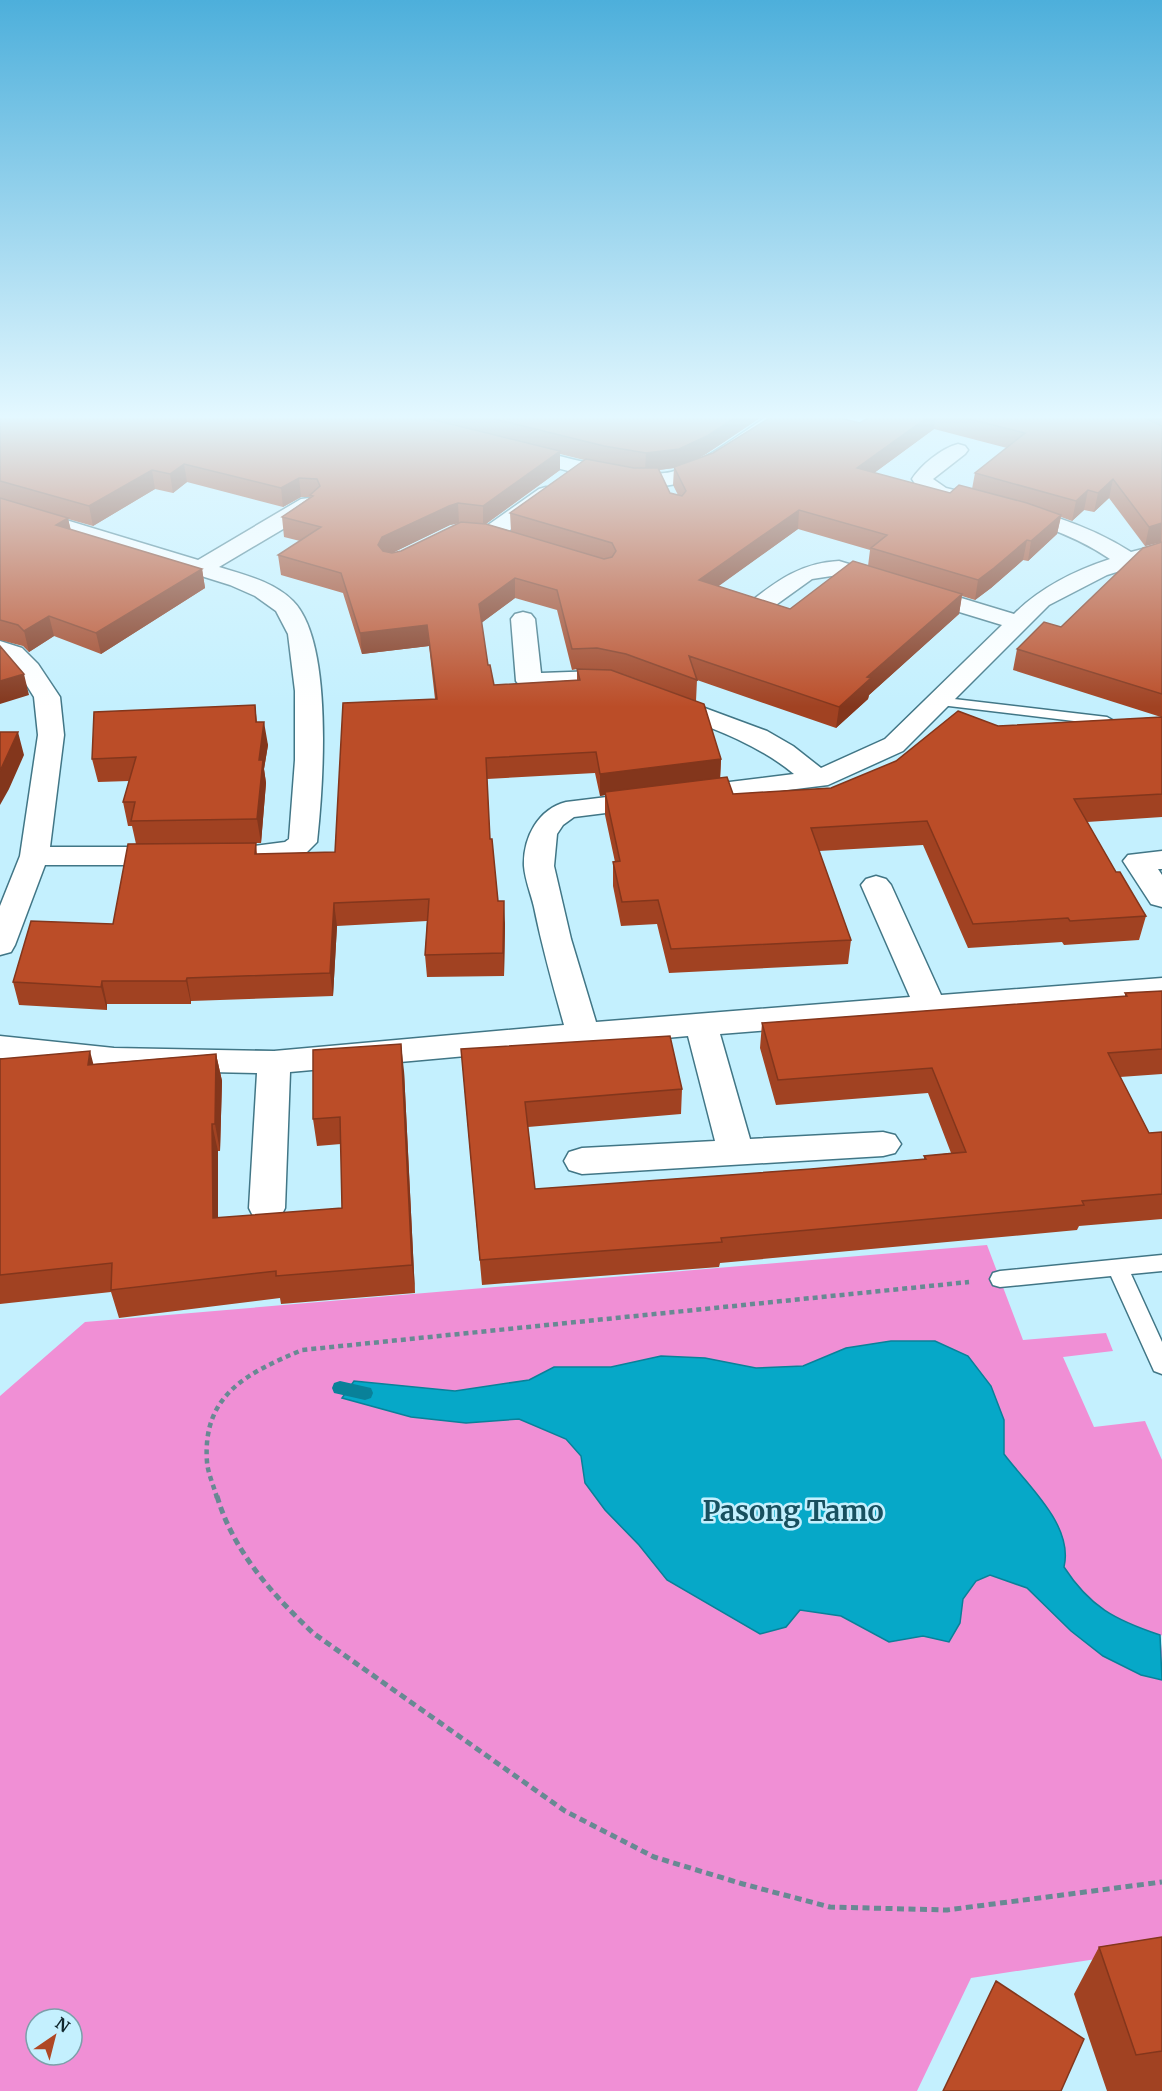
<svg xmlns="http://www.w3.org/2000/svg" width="1162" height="2091" viewBox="0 0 1162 2091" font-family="Merriweather,serif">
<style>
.green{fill:#f08fd5;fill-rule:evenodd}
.water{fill:#06a8c8;stroke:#098199;stroke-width:1.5}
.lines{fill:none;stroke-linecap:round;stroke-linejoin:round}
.stream{fill:#098199;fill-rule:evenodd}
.lane-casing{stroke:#417686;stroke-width:3}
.street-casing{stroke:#417686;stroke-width:3}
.path-far1{stroke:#688993;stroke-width:4.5;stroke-dasharray:5 4;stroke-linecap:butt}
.path{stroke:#688993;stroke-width:5;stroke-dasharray:7 4.5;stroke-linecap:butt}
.lane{fill:#fff;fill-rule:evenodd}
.street{fill:#fff;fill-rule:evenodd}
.wall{fill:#a14222;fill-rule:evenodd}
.shaded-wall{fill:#83361c}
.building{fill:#bb4d28;stroke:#83361c;stroke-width:1.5}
.labels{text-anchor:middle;stroke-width:5;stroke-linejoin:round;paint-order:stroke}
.near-quarter-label{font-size:27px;font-weight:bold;fill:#18505f;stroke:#c4f0fe}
</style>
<rect width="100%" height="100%" fill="#c4f0fe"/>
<path class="green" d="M 987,1245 L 1023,1340 L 1106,1333 L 1113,1351 L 1063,1357 L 1094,1427 L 1145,1421 L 1162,1460 L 1162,1635 L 1160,1636 L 1162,1652 L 1162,1949 L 971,1978 L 917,2091 L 0,2091 L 0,1396 L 85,1322 ZM 36,2019 L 72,2019 L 72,2055 L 36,2055 Z"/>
<path class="water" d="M 891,1341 L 935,1341 L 968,1356 L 991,1386 L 1004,1420 L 1004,1454 C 1027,1485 1074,1525 1064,1567 C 1090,1607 1115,1620 1160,1635 L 1162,1680 L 1141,1675 L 1103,1656 L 1071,1631 L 1027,1588 L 990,1575 L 976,1581 L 963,1599 L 960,1623 L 949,1642 L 923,1636 L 889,1642 L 841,1616 L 800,1610 L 786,1627 L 760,1634 L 667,1580 L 639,1545 L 605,1510 L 585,1483 L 581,1456 L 566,1439 L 519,1419 L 466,1423 L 411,1417 L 342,1398 L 354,1381 L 455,1391 L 529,1380 L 554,1367 L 611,1367 L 661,1356 L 705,1358 L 756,1368 L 803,1366 L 846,1348 Z"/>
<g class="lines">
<path class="stream" d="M 340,1381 L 371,1388 L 373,1393 L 371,1398 L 365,1400 L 334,1393 L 332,1388 L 334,1383 Z"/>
<g class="lane-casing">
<path id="lane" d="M 937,697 L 1107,717 L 1114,721 L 1107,725 L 932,704 L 930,701 Z
M 1162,1255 L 1162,1271 L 1131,1274 L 1162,1342 L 1162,1374 L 1154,1371 L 1111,1276 L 1000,1287 L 993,1285 L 990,1279 L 993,1273 L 1000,1271 Z"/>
</g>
<g class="street-casing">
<path id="street" d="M 771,414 L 794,414 L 791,418 C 756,440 720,472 680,483 C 638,495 553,466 509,455 L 506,451 L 509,447 L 516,445 C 550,453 640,480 671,472 C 702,464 742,432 771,414 Z
M 958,444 L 965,446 L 968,450 L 965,454 L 933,479 L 946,488 C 1010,504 1075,516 1131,552 L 1162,544 L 1162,558 L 1107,575 L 1049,605 L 903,751 L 828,785 L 574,817 L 563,825 L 557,834 L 554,866 L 571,939 L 596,1022 L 910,997 L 861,885 L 866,879 L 876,876 L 886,879 L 891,885 L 941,995 L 1162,978 L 1162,998 L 720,1034 L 750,1139 L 883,1132 L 895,1135 L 901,1144 L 895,1153 L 883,1156 L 582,1174 L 569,1170 L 564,1161 L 569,1152 L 582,1148 L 715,1141 L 688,1036 L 290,1072 L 285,1208 L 280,1218 L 267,1221 L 254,1218 L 249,1208 L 257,1073 L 114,1070 L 0,1058 L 0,1036 L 114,1048 L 274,1051 L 564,1025 C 553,986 542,947 534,907 C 531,894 525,880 524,866 C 523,838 538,809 566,802 L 794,774 C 754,741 705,726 657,707 L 653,702 L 657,697 L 666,694 L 675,697 L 767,731 L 793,746 L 821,768 L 885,739 L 1002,625 L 838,575 L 812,579 L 766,612 L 758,614 L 750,612 L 746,607 L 750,602 C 778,580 801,563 839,561 L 1014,614 C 1041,587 1074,571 1110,559 C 1057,523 993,512 932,496 L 917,487 L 912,479 C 921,465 942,448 958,444 Z
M 546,487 L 553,489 L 557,493 L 553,497 L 497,540 L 489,542 L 481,540 L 478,535 L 481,530 L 539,489 Z
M 309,498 L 317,499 L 320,504 L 317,509 L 219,567 C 245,575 274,582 293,601 C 334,642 323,787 317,842 L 303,856 L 234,865 L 224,862 L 220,856 L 224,850 L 285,842 L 289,839 L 295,760 L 295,691 L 288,634 L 276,611 L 255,596 L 230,585 L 0,513 L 0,500 L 198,560 L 301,499 Z
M 523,612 L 531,614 L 535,619 L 541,673 L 597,671 L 630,679 L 634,684 L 630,689 L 621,692 L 597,687 L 529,689 L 520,686 L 516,681 L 511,619 L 515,614 Z
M 0,641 L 22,648 L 38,664 L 60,697 L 64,735 L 50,847 L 170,847 L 180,850 L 184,856 L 180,862 L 170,865 L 45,865 L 15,945 L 11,952 L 0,955 L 0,906 L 20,856 L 38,735 L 34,697 L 19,673 L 0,657 Z
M 1162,851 L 1162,869 L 1158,869 L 1162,875 L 1162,907 L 1151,904 L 1123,861 L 1128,855 Z"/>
</g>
<path class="path-far1" d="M 217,1498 C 214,1486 208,1474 207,1462 C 202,1394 248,1373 302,1350 L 969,1282"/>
<path class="path" d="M 217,1496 C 233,1551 272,1594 313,1633 L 565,1811 L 654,1857 L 743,1884 L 830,1907 L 947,1910 L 1162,1882"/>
<use href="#lane" class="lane"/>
<use href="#street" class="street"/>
</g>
<path class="wall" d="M 0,414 L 766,414 L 706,454 L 697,459 L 860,423 L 874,414 L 1117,414 L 1130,417 L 1146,418 L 1147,414 L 1162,414 L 1162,817 L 1087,822 L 1116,872 L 1146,916 L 1139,940 L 1064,945 L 1062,942 L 968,948 L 923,845 L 819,851 L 851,940 L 848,964 L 669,973 L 657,924 L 621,926 L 613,886 L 613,862 L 615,862 L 605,815 L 605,795 L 600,796 L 595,773 L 487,779 L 490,839 L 498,901 L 505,924 L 504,976 L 427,977 L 425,955 L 427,921 L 337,926 L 333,996 L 191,1001 L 191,1004 L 107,1004 L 107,1010 L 19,1005 L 13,982 L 113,924 L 136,844 L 132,826 L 128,826 L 123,802 L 129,781 L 98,782 L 92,759 L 255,705 L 257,722 L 268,745 L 264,769 L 266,783 L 261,843 L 238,843 L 256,843 L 257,854 L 335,852 L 435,699 L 429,646 L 362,654 L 343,593 L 281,575 L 278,555 L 300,541 L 284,537 L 282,517 L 310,497 L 301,497 L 283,507 L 187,482 L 173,493 L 155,489 L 93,526 L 68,519 L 71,530 L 202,569 L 205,588 L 101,654 L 54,636 L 29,652 L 23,646 L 0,640 ZM 934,429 L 1007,448 L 975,473 L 972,489 L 950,493 L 874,473 ZM 560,454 L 584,460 L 510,513 L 511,531 L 486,524 L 560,470 ZM 674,468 L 673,485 L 678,495 L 670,493 L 658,470 ZM 1109,498 L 1145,546 L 1162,542 L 1061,627 L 1017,649 L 1013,670 L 1161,717 L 998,726 L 831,788 L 733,794 L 720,778 L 721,759 L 696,701 L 697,680 L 836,728 L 868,699 L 869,695 L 959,614 L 962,596 L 975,600 L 991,588 L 1023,560 L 1028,561 L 1057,534 L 1061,517 L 1072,521 L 1084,510 L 1094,512 ZM 459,523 L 401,551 L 392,553 L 450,525 ZM 798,529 L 870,550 L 868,566 L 790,609 L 718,586 ZM 515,598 L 557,610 L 572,670 L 577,669 L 577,680 L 494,685 L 488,665 L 481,623 ZM 620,674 L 625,675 L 679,695 Z
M 1162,991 L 1162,1074 L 1120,1077 L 1149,1133 L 1162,1132 L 1162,1219 L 1079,1226 L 1077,1230 L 720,1263 L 719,1267 L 482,1285 L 461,1049 L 682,1089 L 681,1114 L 528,1127 L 535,1189 L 811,1169 L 924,1159 L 924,1156 L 951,1153 L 928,1093 L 776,1105 L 760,1048 L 762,1023 L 1125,996 L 1125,993 Z
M 216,1054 L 222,1081 L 220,1151 L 218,1151 L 218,1218 L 342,1208 L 341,1144 L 317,1146 L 313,1119 L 404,1071 L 415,1293 L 281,1304 L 280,1298 L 119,1318 L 111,1292 L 0,1304 L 0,1059 L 93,1064 Z
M 1162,1937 L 1162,2091 L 1107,2091 L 1074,1994 L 1099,1947 Z"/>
<path class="shaded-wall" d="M 740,414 L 766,414 L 706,454 L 678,468 L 674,467 L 674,468 L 645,472 L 646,453 Z
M 932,414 L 936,414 L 934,429 L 855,487 L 857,468 Z
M 560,451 L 560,470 L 483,526 L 483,506 Z
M 184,464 L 187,482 L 173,493 L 170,474 Z
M 152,470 L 155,489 L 93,526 L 89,506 Z
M 299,478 L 301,497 L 283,507 L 281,488 Z
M 1113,479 L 1109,498 L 1094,512 L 1098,493 Z
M 1088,490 L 1084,510 L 1072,521 L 1076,501 Z
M 458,503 L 459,523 L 450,525 L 384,557 L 378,545 L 382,537 L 449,506 Z
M 799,510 L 798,529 L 698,601 L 699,580 Z
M 1061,515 L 1057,534 L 1028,561 L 1031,541 Z
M 68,518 L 72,538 L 56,525 Z
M 1162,523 L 1161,542 L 1145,546 L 1149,527 Z
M 1027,540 L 1023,560 L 991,588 L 975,600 L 978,580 Z
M 202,569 L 205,588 L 101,654 L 96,633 Z
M 515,578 L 515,598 L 480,624 L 479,604 Z
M 962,594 L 959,614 L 869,695 L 868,699 L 836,728 L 839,707 L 867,677 Z
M 49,616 L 54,636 L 29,652 L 24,631 Z
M 427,625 L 429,646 L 362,654 L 360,633 Z
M 24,674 L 29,695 L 0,704 L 0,681 Z
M 264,722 L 268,745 L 264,769 L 266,783 L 261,843 L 257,819 L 259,760 Z
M 18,732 L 24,755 L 9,789 L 0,805 L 0,771 Z
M 721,759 L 720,781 L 605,792 L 605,795 L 600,796 L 600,774 Z
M 504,901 L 505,924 L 504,976 L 503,953 Z
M 334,903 L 337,926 L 333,996 L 330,973 Z
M 187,978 L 191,1001 L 191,1004 L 186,981 Z
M 102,981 L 107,1004 L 107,1010 L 101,987 Z
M 401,1044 L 404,1071 L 415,1293 L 412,1265 Z
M 90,1051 L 97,1078 L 88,1065 Z
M 216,1054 L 222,1081 L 220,1151 L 215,1124 Z
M 212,1124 L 218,1151 L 218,1246 L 213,1218 Z"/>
<path class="building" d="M 0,414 L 410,414 L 560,451 L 483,506 L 458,503 L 449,506 L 382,537 L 378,545 L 383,551 L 392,553 L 401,551 L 461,522 L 486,524 L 604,559 L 612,557 L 616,551 L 612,543 L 510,513 L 586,459 L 634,468 L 658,468 L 670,493 L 682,496 L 686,491 L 674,467 L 713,453 L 776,414 L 823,414 L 860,423 L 874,414 L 932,414 L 857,468 L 950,493 L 959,485 L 1027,503 L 1061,515 L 1031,541 L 1027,540 L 994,568 L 978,580 L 871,548 L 887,535 L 799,510 L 699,580 L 790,609 L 853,561 L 962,594 L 867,677 L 871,678 L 839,707 L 689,656 L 697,680 L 626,654 L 597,648 L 572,649 L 557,590 L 515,578 L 479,604 L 488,665 L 490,665 L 494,685 L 580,680 L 577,669 L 611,670 L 704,704 L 721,759 L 600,774 L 596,752 L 486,758 L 490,839 L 492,839 L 498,901 L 504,901 L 503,953 L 425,955 L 429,899 L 334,903 L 330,973 L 187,978 L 186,981 L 102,981 L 101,987 L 13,982 L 31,921 L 113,924 L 128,844 L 256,843 L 255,854 L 335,852 L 343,703 L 437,699 L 427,625 L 360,633 L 341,573 L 278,555 L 321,527 L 282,517 L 313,496 L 310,495 L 320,486 L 317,479 L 299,478 L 281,488 L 184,464 L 170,474 L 152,470 L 89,506 L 0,481 Z
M 475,414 L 740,414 L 707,436 L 679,449 L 646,453 L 604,446 Z
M 949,414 L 1117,414 L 1130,417 L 1134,414 L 1137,414 L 1162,426 L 1162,523 L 1149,527 L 1113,479 L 1098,493 L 1088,490 L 1076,501 L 975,473 L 1025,433 Z
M 0,498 L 68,518 L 56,525 L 202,569 L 96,633 L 49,616 L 24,631 L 18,625 L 0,620 Z
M 1162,542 L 1162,694 L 1017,649 L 1044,622 L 1061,627 L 1143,548 Z
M 0,646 L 24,674 L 0,681 Z
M 255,705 L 256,722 L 264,722 L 259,760 L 263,760 L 257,819 L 131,821 L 135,802 L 123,802 L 136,757 L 92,759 L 94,712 Z
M 958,711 L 998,726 L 1162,717 L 1162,794 L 1074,799 L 1116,872 L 1120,872 L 1146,916 L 1070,921 L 1068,918 L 973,924 L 927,821 L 811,828 L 851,940 L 671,949 L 658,900 L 622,902 L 613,862 L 620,861 L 605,792 L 727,777 L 733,794 L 831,788 L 896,761 Z
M 0,732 L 18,732 L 0,771 Z
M 1162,991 L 1162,1049 L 1108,1053 L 1149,1133 L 1162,1132 L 1162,1194 L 1082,1201 L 1084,1205 L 721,1238 L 722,1242 L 480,1260 L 461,1049 L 670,1036 L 682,1089 L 525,1102 L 535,1189 L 811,1169 L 926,1159 L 924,1156 L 966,1152 L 932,1068 L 778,1080 L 762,1023 L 1127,996 L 1125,993 Z
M 401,1044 L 412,1265 L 276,1276 L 276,1271 L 111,1290 L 112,1263 L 0,1275 L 0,1059 L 90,1051 L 88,1065 L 216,1054 L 215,1124 L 212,1124 L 213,1218 L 342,1208 L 340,1117 L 313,1119 L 313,1050 Z
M 1162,1937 L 1162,2051 L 1136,2055 L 1099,1947 Z
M 996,1981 L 1084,2039 L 1061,2091 L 943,2091 Z"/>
<linearGradient id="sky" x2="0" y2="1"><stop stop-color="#4dafdb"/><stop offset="0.59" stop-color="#e4f8ff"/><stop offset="1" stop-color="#e4f8ff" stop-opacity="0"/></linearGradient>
<rect width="1162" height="707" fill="url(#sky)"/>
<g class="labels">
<g class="near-quarter-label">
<text x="793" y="1521">Pasong Tamo</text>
</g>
</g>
<g transform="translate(54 2037) rotate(35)"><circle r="28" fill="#c4f0fe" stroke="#7c9faa" stroke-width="1.5"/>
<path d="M0-4.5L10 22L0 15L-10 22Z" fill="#af4825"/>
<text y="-9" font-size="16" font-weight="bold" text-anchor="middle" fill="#0f262c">N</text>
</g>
</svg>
